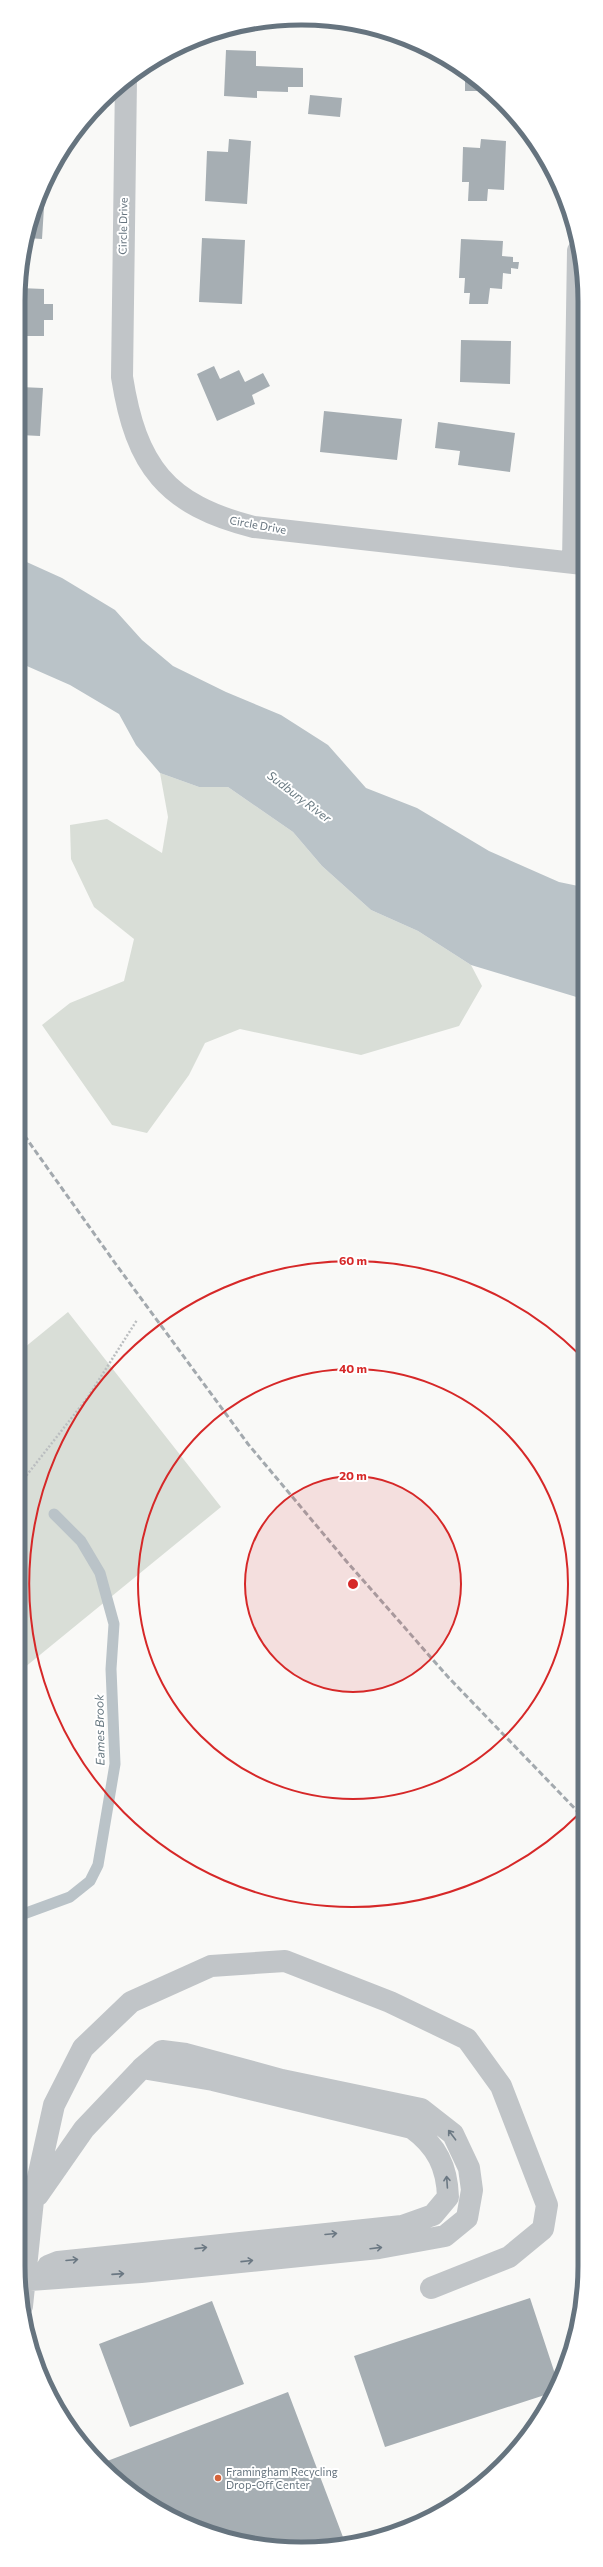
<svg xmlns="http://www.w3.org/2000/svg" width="603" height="2567" viewBox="0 0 603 2567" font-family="Commissioner,sans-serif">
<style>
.green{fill:#d9ded7}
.water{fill:#bac3c8}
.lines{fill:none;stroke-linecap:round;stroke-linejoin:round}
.stream{stroke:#bac3c8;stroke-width:11}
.building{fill:#a6aeb3}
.path{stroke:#bbbec0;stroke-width:2.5;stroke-dasharray:2 2;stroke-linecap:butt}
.minor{stroke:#c1c5c8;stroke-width:22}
.rail{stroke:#a3a9ae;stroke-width:3;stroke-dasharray:6 3;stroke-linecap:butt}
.oneway{stroke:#6b7883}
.ring{fill:none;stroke:#d62828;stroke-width:2}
.poi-dot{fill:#d5643b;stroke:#fff;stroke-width:1.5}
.labels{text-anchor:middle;stroke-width:4;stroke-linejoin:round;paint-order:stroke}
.street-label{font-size:11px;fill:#66747f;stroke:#fff}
.poi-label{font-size:11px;fill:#66747f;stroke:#fff;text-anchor:start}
.water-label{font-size:12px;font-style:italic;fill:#677880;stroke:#fff}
.rim{fill:none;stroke:#66747f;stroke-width:5}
.centre{fill:#d62828;stroke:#fff;stroke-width:2}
.ring-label{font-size:12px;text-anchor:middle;font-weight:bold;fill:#d62828;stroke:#fff;stroke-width:4;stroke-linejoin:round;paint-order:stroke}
</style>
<rect width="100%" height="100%" fill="#f9f9f7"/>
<path class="green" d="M 160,773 L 199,787 L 228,787 L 293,832 L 322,866 L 371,910 L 418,931 L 471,965 L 482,986 L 459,1026 L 361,1055 L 240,1029 L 205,1043 L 189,1075 L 147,1133 L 112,1125 L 42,1025 L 70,1003 L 124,981 L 134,939 L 94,907 L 71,859 L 70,825 L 107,819 L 162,853 L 168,817 Z
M 68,1312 L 221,1507 L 19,1672 L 19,1352 Z"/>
<path class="water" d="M 20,559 L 62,578 L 115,610 L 142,640 L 173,666 L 226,692 L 281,715 L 328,745 L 366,788 L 417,808 L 489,851 L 559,882 L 583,887 L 583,999 L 471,965 L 418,931 L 371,910 L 322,866 L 293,832 L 228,787 L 199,787 L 160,773 L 136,745 L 119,714 L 70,685 L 20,663 Z"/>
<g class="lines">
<path class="stream" d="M 18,1916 L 70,1897 L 90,1881 L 98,1865 L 115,1764 L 111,1669 L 114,1624 L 100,1573 L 81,1541 L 54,1514"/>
</g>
<path class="building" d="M 285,19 L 285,22 L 274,21 L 274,20 Z
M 226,50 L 256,51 L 256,66 L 303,68 L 303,87 L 288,87 L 288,92 L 257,91 L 257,98 L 224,96 Z
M 465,74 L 488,91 L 465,91 Z
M 310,95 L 342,98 L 340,117 L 308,114 Z
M 229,139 L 251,141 L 247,204 L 205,201 L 207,151 L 228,152 Z
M 481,139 L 506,141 L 504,190 L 488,189 L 487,201 L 468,201 L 469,182 L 462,182 L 463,147 L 480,148 Z
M 42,191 L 45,191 L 42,239 L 27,238 L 33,210 Z
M 202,238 L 245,240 L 242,304 L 199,302 Z
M 461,239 L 503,241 L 502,256 L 513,257 L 513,262 L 519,262 L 518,269 L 511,268 L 511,274 L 503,273 L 502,289 L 490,288 L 488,304 L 469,304 L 470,293 L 464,293 L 465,278 L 459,278 Z
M 20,288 L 44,289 L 44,304 L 53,304 L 53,320 L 44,320 L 44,336 L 20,336 Z
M 461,340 L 511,341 L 510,384 L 460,382 Z
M 214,366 L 220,379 L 239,370 L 245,382 L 263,373 L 270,386 L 252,395 L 255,404 L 217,421 L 197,374 Z
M 20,387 L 43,388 L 40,436 L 20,435 Z
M 324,411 L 402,419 L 397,460 L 320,452 Z
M 438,422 L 515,433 L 510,472 L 458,465 L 460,451 L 435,448 Z
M 530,2298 L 558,2383 L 554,2392 L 385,2447 L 354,2356 Z
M 212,2301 L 244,2384 L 130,2427 L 99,2344 Z
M 288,2392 L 346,2545 L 283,2548 L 228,2539 L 176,2520 L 129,2491 L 103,2466 L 102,2463 Z"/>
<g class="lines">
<path class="path" d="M 19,1485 L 88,1397 L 137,1320"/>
<path class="minor" d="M 126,79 L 122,377 C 136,466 166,505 254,527 L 583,564
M 573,563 L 578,251
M 38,2195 L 84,2129 L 142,2068 L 213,2080 L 412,2128 C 437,2146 447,2167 448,2197 L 433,2215 L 402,2226 L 58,2262 L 48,2266 L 42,2279
M 30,2280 L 141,2272 L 379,2248 L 445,2236 L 467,2218 L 472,2190 L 469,2168 L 453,2134 L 421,2109 L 282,2080 L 186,2054 L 162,2051 L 142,2068
M 22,2306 L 33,2200 L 54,2105 L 83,2048 L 131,2002 L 211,1966 L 285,1961 L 390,2002 L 467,2039 L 501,2086 L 547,2205 L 543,2229 L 509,2257 L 431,2288"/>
<path class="rail" d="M 19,1128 L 115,1263 L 248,1444 L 347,1562 L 449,1678 L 583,1817"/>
</g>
<defs><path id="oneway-shaft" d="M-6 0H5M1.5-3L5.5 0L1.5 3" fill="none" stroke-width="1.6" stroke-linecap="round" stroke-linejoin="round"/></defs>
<g class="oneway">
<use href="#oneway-shaft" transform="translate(452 2135) rotate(-127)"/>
<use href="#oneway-shaft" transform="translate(447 2182) rotate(-94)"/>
<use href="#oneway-shaft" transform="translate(331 2234) rotate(-5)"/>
<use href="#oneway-shaft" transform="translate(201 2248) rotate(-6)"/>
<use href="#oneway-shaft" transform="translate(376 2248) rotate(-7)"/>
<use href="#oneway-shaft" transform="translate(72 2260) rotate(-5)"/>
<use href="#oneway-shaft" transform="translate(247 2261) rotate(-6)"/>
<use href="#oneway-shaft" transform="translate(118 2274) rotate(-4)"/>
</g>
<circle cx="353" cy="1584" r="108" fill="#d62828" fill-opacity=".12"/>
<g class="ring">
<circle cx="353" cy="1584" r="108"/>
<circle cx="353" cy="1584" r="215"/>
<path d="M581 1812A323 323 0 1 1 581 1356"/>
</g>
<circle class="poi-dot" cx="218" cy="2478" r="4"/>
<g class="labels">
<g class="street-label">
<text transform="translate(123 226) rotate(-89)" y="4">Circle Drive</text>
<text transform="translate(258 525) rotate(10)" y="4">Circle Drive</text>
</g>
<g class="poi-label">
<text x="226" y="2476">Framingham Recycling<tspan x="226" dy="13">Drop-Off Center</tspan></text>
</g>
<g class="water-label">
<text transform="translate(299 797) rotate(37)" y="4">Sudbury River</text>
<text transform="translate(100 1730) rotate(-91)" y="4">Eames Brook</text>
</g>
</g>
<path d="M0 0H603V2567H0ZM301 25H302A276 276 0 0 1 578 301V2266A276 276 0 0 1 302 2542H301A276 276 0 0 1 25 2266V301A276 276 0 0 1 301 25Z" fill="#fff" fill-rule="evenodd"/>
<path class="rim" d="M301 25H302A276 276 0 0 1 578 301V2266A276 276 0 0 1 302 2542H301A276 276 0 0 1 25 2266V301A276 276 0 0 1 301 25Z"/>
<circle cx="353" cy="1584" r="6" class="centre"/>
<g class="ring-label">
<text x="353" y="1265">60 m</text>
<text x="353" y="1373">40 m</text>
<text x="353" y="1480">20 m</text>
</g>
</svg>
